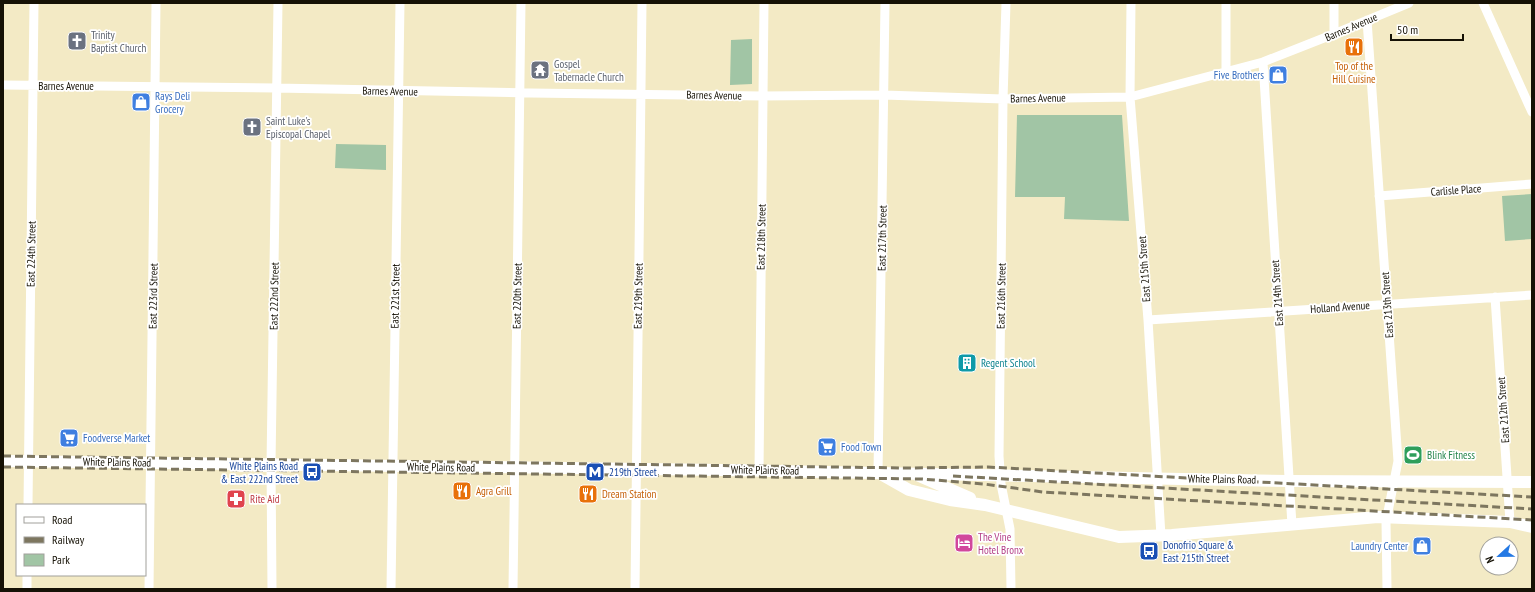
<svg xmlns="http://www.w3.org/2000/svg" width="1535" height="592" viewBox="0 0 1535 592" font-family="'PT Sans Narrow',sans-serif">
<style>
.green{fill:#a1c5a5}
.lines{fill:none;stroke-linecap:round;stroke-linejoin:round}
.minor{stroke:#fff;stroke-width:9}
.major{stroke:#fff;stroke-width:12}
.rail{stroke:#7d765f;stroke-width:3;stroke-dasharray:8 4;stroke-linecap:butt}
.labels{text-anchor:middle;stroke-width:3.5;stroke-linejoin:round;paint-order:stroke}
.street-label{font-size:11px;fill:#151105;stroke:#fff}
.worship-label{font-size:11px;fill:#5b616d;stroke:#fff;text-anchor:start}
.food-label{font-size:11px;fill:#c56008;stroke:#fff;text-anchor:start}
.shop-label{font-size:11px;fill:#366cbe;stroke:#fff;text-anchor:start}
.culture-label{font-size:11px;fill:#0d838f;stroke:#fff;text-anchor:start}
.leisure-label{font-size:11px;fill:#27864d;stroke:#fff;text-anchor:start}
.transit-label{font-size:11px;fill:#164399;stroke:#fff;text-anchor:start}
.health-label{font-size:11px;fill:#be3a42;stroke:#fff;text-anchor:start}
.hotel-label{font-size:11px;fill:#b23c85;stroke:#fff;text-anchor:start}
</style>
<rect width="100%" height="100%" fill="#f3eac5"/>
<path class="green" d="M 752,39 L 752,84 L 730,85 L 731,40 Z
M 1017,115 L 1122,115 L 1129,221 L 1064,219 L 1065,197 L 1015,197 Z
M 336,144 L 386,145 L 386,170 L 335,168 Z
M 1532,194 L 1532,239 L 1505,241 L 1502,196 Z"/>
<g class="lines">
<path class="minor" d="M 1006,3 L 1003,99 L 999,456 L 1001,484 L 1010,529 L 1011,589
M 1131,3 L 1130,97 L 1148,320 L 1161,536
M 1483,3 L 1532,112
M 1367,20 L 1398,461 L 1386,522 L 1387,589
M 1334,34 L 1334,3
M 1263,62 L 1292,525
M 1226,71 L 1226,3
M 3,85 L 276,88 L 530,93 L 762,96 L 884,95 L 1003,99 L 1130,97 L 1263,62 L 1334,34 L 1409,3
M 1379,196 L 1532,184
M 1495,297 L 1510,522
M 1148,320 L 1532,295
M 759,471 L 764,3
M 878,473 L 885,3
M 28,505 L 34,3
M 27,589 L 27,575
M 149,589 L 156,3
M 272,589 L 271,464 L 278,3
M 391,589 L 400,3
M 513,589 L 521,3
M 635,589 L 642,3"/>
<path class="major" d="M 3,461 L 721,470 L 1289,481 L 1532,482
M 879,473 L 909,490 L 950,500 L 985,505 L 1119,537 L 1172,535 L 1378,517 L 1510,522 L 1532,527
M 917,475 L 970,498"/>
<path class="rail" d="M 3,456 L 908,468 L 988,467 L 1532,497
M 3,467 L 922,479 L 984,484 L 1043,492 L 1532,520
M 953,476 L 1532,509"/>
</g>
<defs>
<g id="church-square" transform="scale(1)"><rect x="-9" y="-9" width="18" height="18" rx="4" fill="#6b7280" stroke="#fff"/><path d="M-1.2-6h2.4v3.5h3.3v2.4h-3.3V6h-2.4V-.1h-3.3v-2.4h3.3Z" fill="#fff"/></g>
<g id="restaurant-square" transform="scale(1)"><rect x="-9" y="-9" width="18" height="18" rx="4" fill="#e8710a" stroke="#fff"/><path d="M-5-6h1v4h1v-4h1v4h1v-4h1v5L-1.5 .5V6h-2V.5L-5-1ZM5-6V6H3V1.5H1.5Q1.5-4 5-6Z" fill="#fff"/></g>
<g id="temple-square" transform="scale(1)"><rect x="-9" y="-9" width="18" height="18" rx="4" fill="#6b7280" stroke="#fff"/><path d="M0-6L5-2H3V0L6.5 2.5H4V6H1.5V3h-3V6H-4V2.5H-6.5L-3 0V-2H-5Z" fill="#fff"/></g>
<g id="shop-square" transform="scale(1)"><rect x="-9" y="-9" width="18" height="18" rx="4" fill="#3f7fe0" stroke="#fff"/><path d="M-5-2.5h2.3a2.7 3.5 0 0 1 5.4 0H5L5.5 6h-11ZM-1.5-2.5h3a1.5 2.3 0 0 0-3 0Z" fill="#fff"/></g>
<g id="building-square" transform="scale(1)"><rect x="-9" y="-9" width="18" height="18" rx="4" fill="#0f9aa8" stroke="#fff"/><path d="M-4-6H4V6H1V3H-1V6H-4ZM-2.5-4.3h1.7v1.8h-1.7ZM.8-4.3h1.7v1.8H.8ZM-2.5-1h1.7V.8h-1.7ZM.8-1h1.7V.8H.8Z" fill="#fff"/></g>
<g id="supermarket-square" transform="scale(1)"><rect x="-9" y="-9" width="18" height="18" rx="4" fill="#3f7fe0" stroke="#fff"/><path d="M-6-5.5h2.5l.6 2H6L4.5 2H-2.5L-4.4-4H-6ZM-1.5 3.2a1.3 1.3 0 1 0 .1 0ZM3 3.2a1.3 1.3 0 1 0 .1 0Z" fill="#fff"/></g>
<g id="stadium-square" transform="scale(1)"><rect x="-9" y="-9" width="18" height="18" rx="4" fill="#2e9e5b" stroke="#fff"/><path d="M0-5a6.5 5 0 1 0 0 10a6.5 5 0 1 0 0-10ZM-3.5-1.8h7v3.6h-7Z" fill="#fff"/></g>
<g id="bus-square" transform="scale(1)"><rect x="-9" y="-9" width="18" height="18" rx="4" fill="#1a4fb4" stroke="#fff"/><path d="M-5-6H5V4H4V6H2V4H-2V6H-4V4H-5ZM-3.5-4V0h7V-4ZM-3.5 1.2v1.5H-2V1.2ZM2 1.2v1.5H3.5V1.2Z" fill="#fff"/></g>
<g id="metro-square" transform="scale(1)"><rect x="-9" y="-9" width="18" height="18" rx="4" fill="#1a4fb4" stroke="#fff"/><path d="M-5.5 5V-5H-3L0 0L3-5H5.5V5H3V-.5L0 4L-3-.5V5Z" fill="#fff"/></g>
<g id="pharmacy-square" transform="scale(1)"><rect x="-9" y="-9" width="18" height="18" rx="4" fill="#e0444e" stroke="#fff"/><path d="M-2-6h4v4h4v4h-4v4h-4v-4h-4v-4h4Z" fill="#fff"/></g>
<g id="hotel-square" transform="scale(1)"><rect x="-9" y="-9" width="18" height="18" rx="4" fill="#d1479c" stroke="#fff"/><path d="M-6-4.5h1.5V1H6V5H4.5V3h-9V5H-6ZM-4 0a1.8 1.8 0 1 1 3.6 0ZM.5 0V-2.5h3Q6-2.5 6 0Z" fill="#fff"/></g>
</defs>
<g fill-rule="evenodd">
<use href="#church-square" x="77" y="41"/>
<use href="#restaurant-square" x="1354" y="47"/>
<use href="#temple-square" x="540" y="70"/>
<use href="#shop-square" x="1278" y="75"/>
<use href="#shop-square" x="141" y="102"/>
<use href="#church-square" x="252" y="127"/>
<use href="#building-square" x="967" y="363"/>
<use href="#supermarket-square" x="69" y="438"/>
<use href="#supermarket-square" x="827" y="447"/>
<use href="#stadium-square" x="1413" y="455"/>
<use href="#bus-square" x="312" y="472"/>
<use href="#metro-square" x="595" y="472"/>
<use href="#restaurant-square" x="462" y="491"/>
<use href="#restaurant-square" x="588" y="494"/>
<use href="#pharmacy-square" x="236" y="499"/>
<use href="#hotel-square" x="964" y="543"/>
<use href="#shop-square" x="1422" y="546"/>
<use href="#bus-square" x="1149" y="551"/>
</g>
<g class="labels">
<g class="street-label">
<text transform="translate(1351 27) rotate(-23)" y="4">Barnes Avenue</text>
<text x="66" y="90">Barnes Avenue</text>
<text transform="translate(390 91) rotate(1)" y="4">Barnes Avenue</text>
<text transform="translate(714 95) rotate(1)" y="4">Barnes Avenue</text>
<text transform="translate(1038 98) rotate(-1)" y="4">Barnes Avenue</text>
<text transform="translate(1456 190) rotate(-4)" y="4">Carlisle Place</text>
<text transform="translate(761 237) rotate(-89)" y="4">East 218th Street</text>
<text transform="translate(882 238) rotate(-89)" y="4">East 217th Street</text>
<text transform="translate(31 254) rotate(-89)" y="4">East 224th Street</text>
<text transform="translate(1144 269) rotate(-94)" y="4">East 215th Street</text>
<text transform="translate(1277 293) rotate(-94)" y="4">East 214th Street</text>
<text transform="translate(153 296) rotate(-89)" y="4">East 223rd Street</text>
<text transform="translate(274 296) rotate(-89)" y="4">East 222nd Street</text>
<text transform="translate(395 296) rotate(-89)" y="4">East 221st Street</text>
<text transform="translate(517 296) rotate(-89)" y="4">East 220th Street</text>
<text transform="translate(638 296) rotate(-89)" y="4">East 219th Street</text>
<text transform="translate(1001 296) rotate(-89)" y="4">East 216th Street</text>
<text transform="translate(1387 305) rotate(-94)" y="4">East 213th Street</text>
<text transform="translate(1340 307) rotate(-4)" y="4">Holland Avenue</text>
<text transform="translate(1503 410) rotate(-94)" y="4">East 212th Street</text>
<text transform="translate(117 462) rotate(1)" y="4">White Plains Road</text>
<text transform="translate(441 467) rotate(1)" y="4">White Plains Road</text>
<text transform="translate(765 470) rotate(1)" y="4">White Plains Road</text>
<text transform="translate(1222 479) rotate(1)" y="4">White Plains Road</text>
</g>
<g class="worship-label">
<text x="91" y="39">Trinity<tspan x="91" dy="13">Baptist Church</tspan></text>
<text x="554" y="68">Gospel<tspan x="554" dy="13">Tabernacle Church</tspan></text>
<text x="266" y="125">Saint Luke's<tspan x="266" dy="13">Episcopal Chapel</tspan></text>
</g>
<g class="food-label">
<text x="1354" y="70" text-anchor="middle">Top of the<tspan x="1354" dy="13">Hill Cuisine</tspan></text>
<text x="476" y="495">Agra Grill</text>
<text x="602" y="498">Dream Station</text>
</g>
<g class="shop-label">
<text x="1264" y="79" text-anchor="end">Five Brothers</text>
<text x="155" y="100">Rays Deli<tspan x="155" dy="13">Grocery</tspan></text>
<text x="83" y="442">Foodverse Market</text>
<text x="841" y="451">Food Town</text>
<text x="1408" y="550" text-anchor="end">Laundry Center</text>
</g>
<g class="culture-label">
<text x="981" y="367">Regent School</text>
</g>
<g class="leisure-label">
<text x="1427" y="459">Blink Fitness</text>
</g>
<g class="transit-label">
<text x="298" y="470" text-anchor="end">White Plains Road<tspan x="298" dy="13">&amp; East 222nd Street</tspan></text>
<text x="609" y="476">219th Street</text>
<text x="1163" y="549">Donofrio Square &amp;<tspan x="1163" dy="13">East 215th Street</tspan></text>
</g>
<g class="health-label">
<text x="250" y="503">Rite Aid</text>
</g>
<g class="hotel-label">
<text x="978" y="541">The Vine<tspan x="978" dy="13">Hotel Bronx</tspan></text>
</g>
</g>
<rect width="1535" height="592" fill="none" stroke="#151105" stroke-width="8"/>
<rect x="16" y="504" width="130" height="72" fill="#ffffff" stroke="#a1a09b"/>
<rect x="24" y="517" width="20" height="6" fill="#ffffff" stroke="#a1a09b"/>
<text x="52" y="524" font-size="12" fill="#151105">Road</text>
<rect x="24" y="537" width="20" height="6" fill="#7d765f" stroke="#a1a09b"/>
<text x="52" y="544" font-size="12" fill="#151105">Railway</text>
<rect x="24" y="554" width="20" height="12" fill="#a1c5a5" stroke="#a1a09b"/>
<text x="52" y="564" font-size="12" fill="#151105">Park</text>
<g transform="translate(1499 556) rotate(248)"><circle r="19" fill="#ffffff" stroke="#a1a09b"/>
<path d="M0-3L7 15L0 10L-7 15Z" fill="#2479e4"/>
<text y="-6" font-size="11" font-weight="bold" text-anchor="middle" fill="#151105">N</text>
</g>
<path d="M1391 34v6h72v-6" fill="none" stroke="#151105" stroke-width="2"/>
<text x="1397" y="34" font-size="12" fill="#151105" stroke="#ffffff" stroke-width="3" paint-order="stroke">50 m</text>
</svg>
